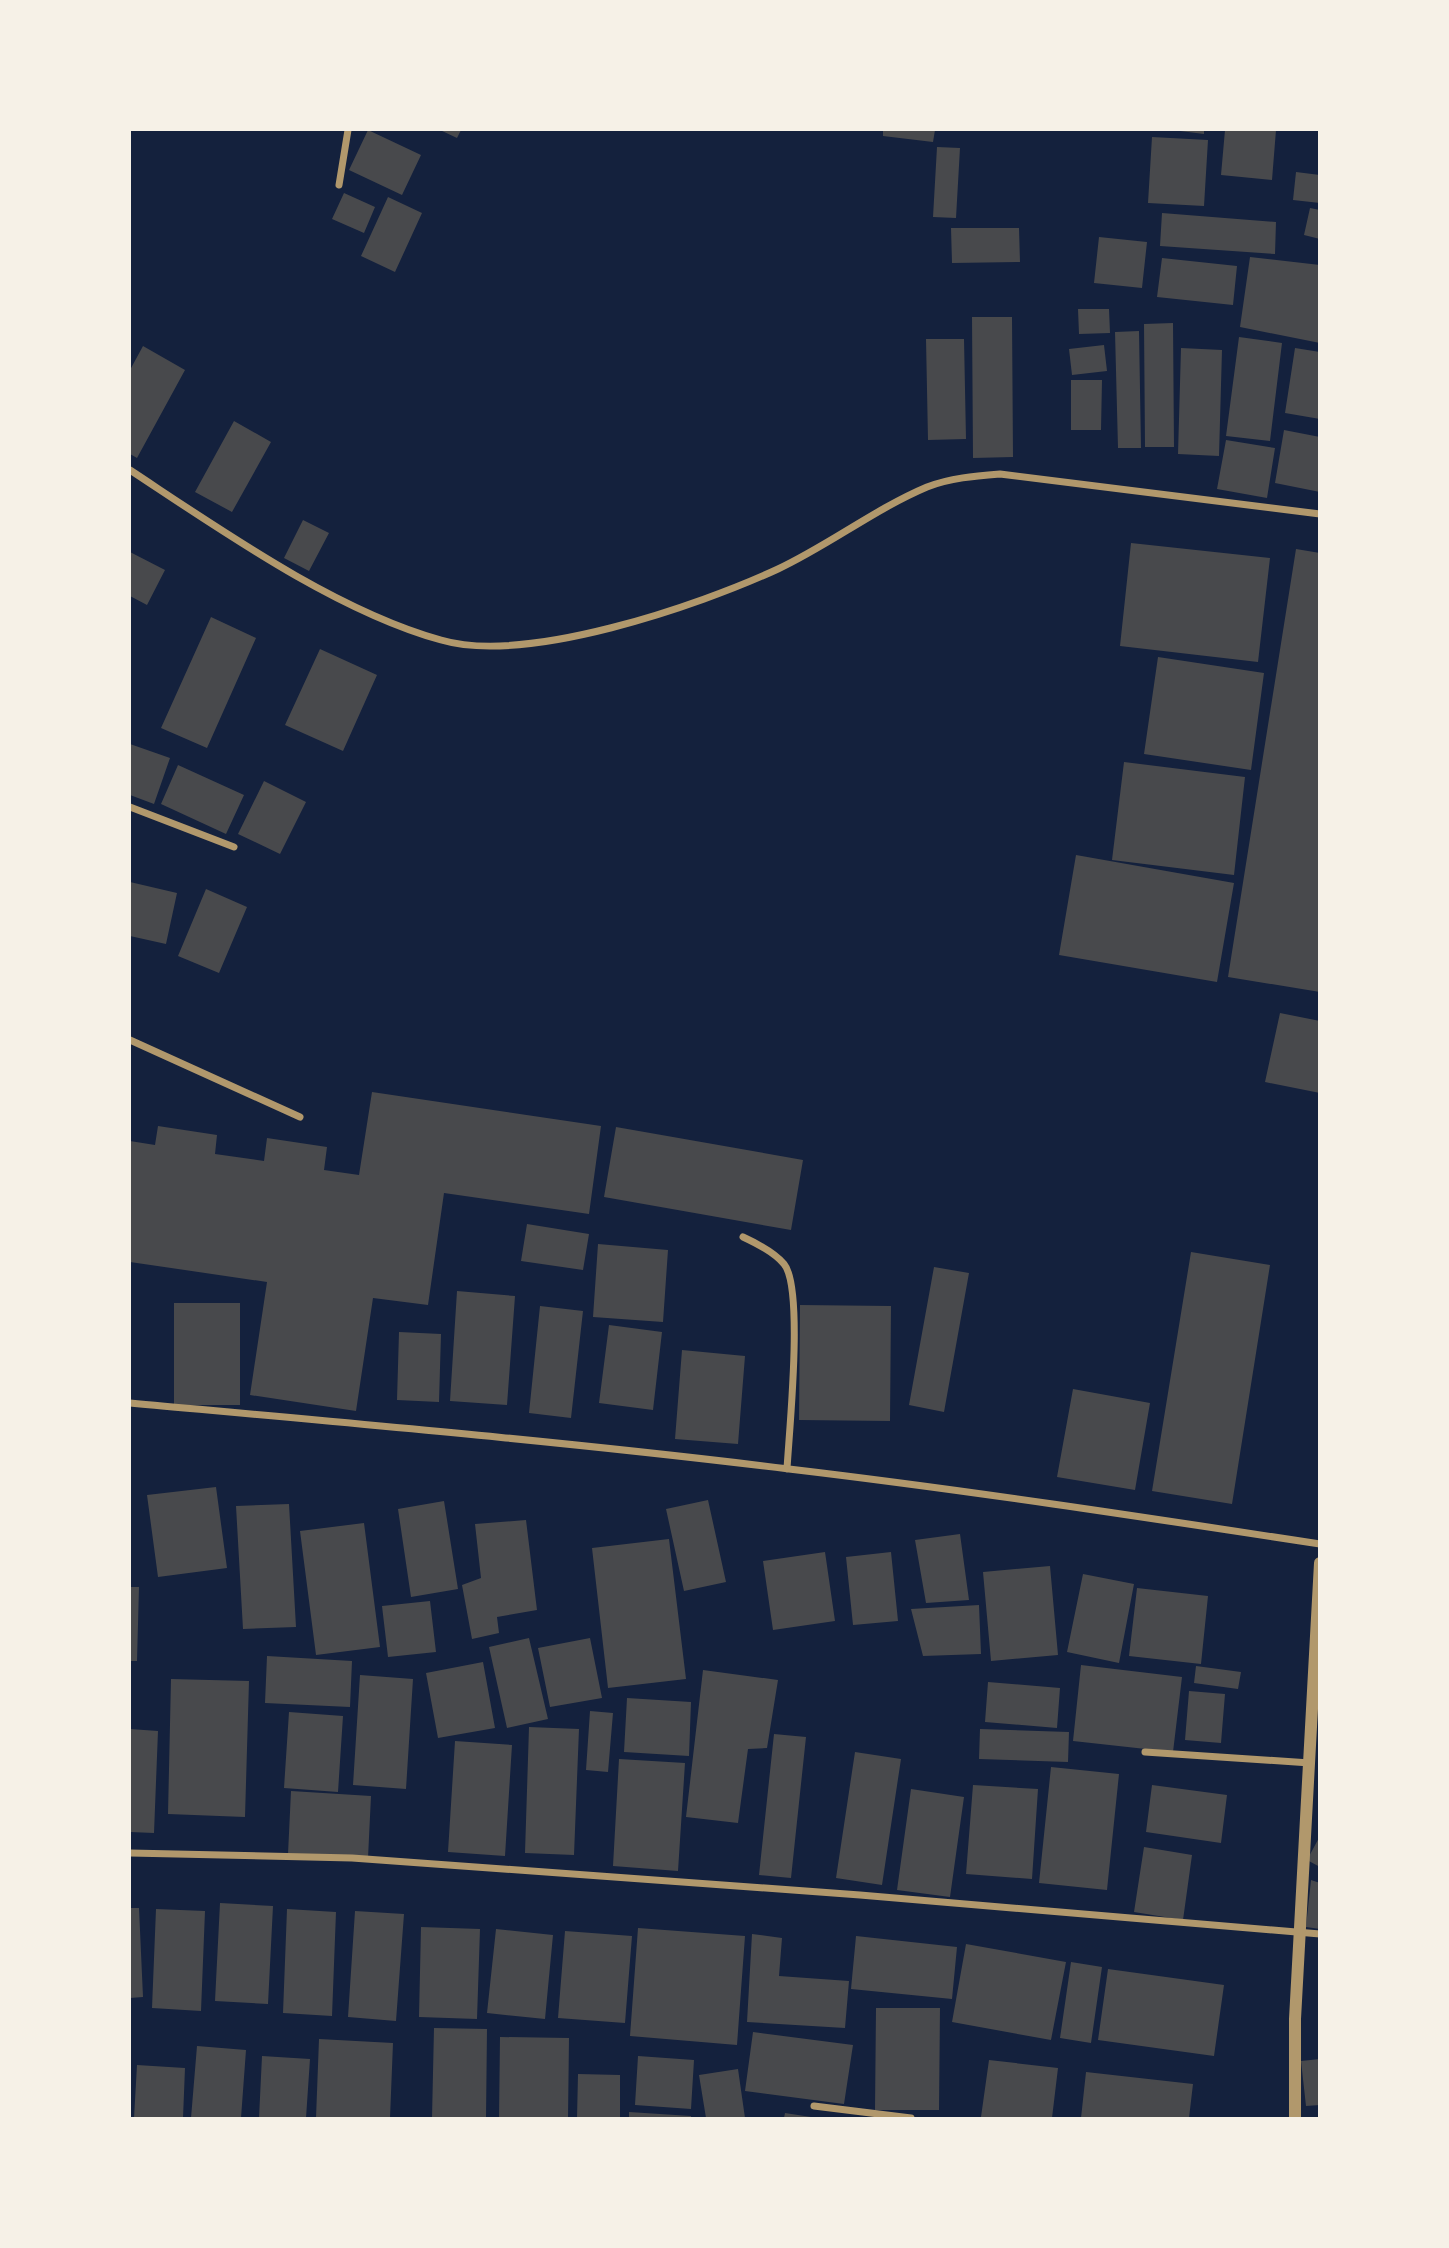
<svg xmlns="http://www.w3.org/2000/svg" width="1449" height="2248" viewBox="0 0 1449 2248" font-family="Helvetica,sans-serif">
<style>
.building{fill:#48494c}
.lines{fill:none;stroke-linecap:round;stroke-linejoin:round}
.minor{stroke:#b1986c;stroke-width:7}
.tertiary{stroke:#b1986c;stroke-width:12}
</style>
<rect width="100%" height="100%" fill="#14213d"/>
<path class="building" d="M 368,130 L 421,155 L 402,195 L 349,170 Z
M 440,130 L 461,130 L 457,138 Z
M 883,130 L 935,130 L 933,142 L 883,136 Z
M 1172,130 L 1204,130 L 1204,134 Z
M 1225,130 L 1276,130 L 1272,180 L 1221,175 Z
M 1152,137 L 1208,140 L 1204,206 L 1148,203 Z
M 937,147 L 960,148 L 956,218 L 933,217 Z
M 1296,172 L 1320,175 L 1320,203 L 1293,200 Z
M 344,193 L 375,207 L 364,233 L 332,219 Z
M 388,197 L 422,213 L 395,272 L 361,256 Z
M 1310,208 L 1320,210 L 1320,239 L 1304,235 Z
M 1162,213 L 1276,222 L 1275,254 L 1160,246 Z
M 951,228 L 1019,228 L 1020,262 L 952,263 Z
M 1099,237 L 1147,242 L 1142,288 L 1094,283 Z
M 1250,257 L 1320,265 L 1320,343 L 1240,327 Z
M 1162,258 L 1237,266 L 1233,305 L 1157,297 Z
M 1078,309 L 1109,309 L 1110,333 L 1079,334 Z
M 972,317 L 1012,317 L 1013,457 L 973,458 Z
M 1173,323 L 1174,447 L 1145,447 L 1144,324 Z
M 1139,331 L 1141,448 L 1118,448 L 1115,332 Z
M 1239,337 L 1282,343 L 1270,441 L 1226,436 Z
M 926,339 L 964,339 L 966,439 L 928,440 Z
M 1104,345 L 1107,371 L 1072,375 L 1069,349 Z
M 143,346 L 185,370 L 137,458 L 130,454 L 130,370 Z
M 1181,348 L 1222,350 L 1219,456 L 1178,454 Z
M 1295,348 L 1320,352 L 1320,419 L 1285,413 Z
M 1071,380 L 1102,380 L 1101,430 L 1071,430 Z
M 234,421 L 271,442 L 232,512 L 195,492 Z
M 1284,430 L 1320,437 L 1320,492 L 1275,483 Z
M 1226,440 L 1275,448 L 1267,498 L 1217,489 Z
M 303,520 L 329,533 L 309,571 L 284,558 Z
M 1131,543 L 1270,558 L 1258,662 L 1120,646 Z
M 1296,549 L 1320,553 L 1320,992 L 1228,977 Z
M 130,552 L 165,570 L 147,605 L 130,596 Z
M 211,617 L 256,638 L 207,748 L 161,728 Z
M 320,649 L 377,675 L 343,751 L 285,725 Z
M 1158,657 L 1264,673 L 1251,770 L 1144,754 Z
M 130,744 L 170,758 L 154,804 L 130,795 Z
M 1124,762 L 1245,777 L 1234,875 L 1112,860 Z
M 178,765 L 244,795 L 226,834 L 161,804 Z
M 264,781 L 306,802 L 280,854 L 238,834 Z
M 1076,855 L 1234,883 L 1217,982 L 1059,955 Z
M 130,882 L 177,893 L 166,944 L 130,936 Z
M 206,889 L 247,907 L 219,973 L 178,956 Z
M 1280,1013 L 1320,1021 L 1320,1093 L 1265,1082 Z
M 372,1092 L 601,1126 L 589,1214 L 444,1193 L 428,1305 L 373,1298 L 356,1411 L 250,1395 L 267,1282 L 130,1262 L 130,1141 L 155,1145 L 158,1126 L 217,1135 L 215,1154 L 264,1161 L 267,1138 L 327,1147 L 324,1170 L 359,1175 Z
M 616,1127 L 803,1160 L 791,1230 L 604,1197 Z
M 527,1224 L 589,1234 L 583,1270 L 521,1261 Z
M 598,1244 L 668,1250 L 663,1322 L 593,1317 Z
M 1191,1252 L 1270,1265 L 1232,1504 L 1152,1491 Z
M 934,1267 L 969,1273 L 944,1412 L 909,1405 Z
M 457,1291 L 515,1296 L 507,1405 L 450,1401 Z
M 174,1303 L 240,1303 L 240,1405 L 174,1405 Z
M 800,1305 L 891,1306 L 890,1421 L 799,1420 Z
M 540,1306 L 583,1311 L 571,1418 L 529,1413 Z
M 609,1325 L 662,1332 L 653,1410 L 599,1403 Z
M 399,1332 L 441,1334 L 439,1402 L 397,1400 Z
M 682,1350 L 745,1356 L 738,1444 L 675,1439 Z
M 1073,1389 L 1150,1403 L 1135,1490 L 1057,1477 Z
M 216,1487 L 227,1568 L 158,1577 L 147,1495 Z
M 708,1500 L 726,1582 L 684,1591 L 666,1509 Z
M 444,1501 L 458,1589 L 411,1597 L 398,1509 Z
M 289,1504 L 296,1627 L 243,1629 L 236,1506 Z
M 526,1520 L 537,1610 L 497,1617 L 499,1633 L 472,1639 L 462,1585 L 481,1578 L 475,1524 Z
M 364,1523 L 380,1647 L 316,1655 L 300,1531 Z
M 960,1534 L 969,1600 L 926,1603 L 915,1540 Z
M 669,1539 L 686,1679 L 608,1688 L 592,1548 Z
M 825,1552 L 835,1621 L 773,1630 L 763,1561 Z
M 891,1552 L 898,1621 L 853,1625 L 846,1557 Z
M 1050,1566 L 1058,1655 L 991,1661 L 983,1572 Z
M 1083,1574 L 1134,1584 L 1119,1663 L 1067,1652 Z
M 130,1587 L 139,1587 L 137,1661 L 130,1661 Z
M 1137,1588 L 1208,1596 L 1201,1664 L 1129,1656 Z
M 430,1601 L 436,1652 L 388,1657 L 382,1606 Z
M 979,1605 L 981,1654 L 923,1656 L 911,1609 Z
M 529,1638 L 548,1719 L 507,1728 L 489,1647 Z
M 590,1638 L 602,1698 L 550,1707 L 538,1648 Z
M 267,1656 L 352,1661 L 350,1707 L 265,1703 Z
M 483,1662 L 495,1728 L 438,1738 L 426,1673 Z
M 1081,1665 L 1182,1677 L 1173,1752 L 1073,1741 Z
M 1196,1666 L 1241,1672 L 1238,1689 L 1194,1683 Z
M 703,1670 L 778,1680 L 767,1748 L 748,1749 L 738,1823 L 686,1817 Z
M 360,1675 L 413,1679 L 406,1789 L 353,1785 Z
M 171,1679 L 249,1681 L 245,1817 L 168,1814 Z
M 988,1682 L 1060,1688 L 1057,1728 L 985,1722 Z
M 1189,1691 L 1225,1694 L 1221,1743 L 1185,1740 Z
M 627,1698 L 691,1702 L 689,1756 L 624,1752 Z
M 590,1711 L 613,1713 L 608,1772 L 586,1770 Z
M 289,1712 L 343,1716 L 338,1792 L 284,1788 Z
M 529,1727 L 579,1729 L 574,1855 L 525,1853 Z
M 130,1729 L 158,1731 L 154,1833 L 130,1832 Z
M 980,1729 L 1069,1732 L 1068,1762 L 979,1759 Z
M 774,1734 L 806,1737 L 791,1878 L 759,1875 Z
M 455,1741 L 512,1745 L 505,1856 L 448,1852 Z
M 855,1752 L 901,1759 L 882,1885 L 836,1878 Z
M 619,1759 L 685,1763 L 678,1871 L 613,1866 Z
M 1051,1767 L 1119,1774 L 1107,1890 L 1039,1883 Z
M 973,1785 L 1038,1789 L 1032,1879 L 966,1874 Z
M 1152,1785 L 1227,1795 L 1221,1843 L 1146,1832 Z
M 911,1789 L 964,1797 L 950,1897 L 897,1890 Z
M 291,1791 L 371,1796 L 368,1858 L 288,1854 Z
M 1320,1836 L 1320,1867 L 1307,1860 Z
M 1144,1847 L 1192,1855 L 1183,1920 L 1134,1912 Z
M 1311,1880 L 1320,1883 L 1320,1929 L 1306,1927 Z
M 220,1903 L 273,1906 L 268,2004 L 215,2001 Z
M 130,1908 L 139,1908 L 143,1997 L 130,1998 Z
M 156,1909 L 205,1911 L 201,2011 L 152,2008 Z
M 287,1909 L 336,1912 L 332,2016 L 283,2013 Z
M 355,1911 L 404,1914 L 396,2021 L 348,2017 Z
M 421,1927 L 480,1929 L 477,2019 L 419,2017 Z
M 638,1928 L 745,1936 L 737,2045 L 630,2036 Z
M 496,1929 L 553,1935 L 545,2019 L 487,2013 Z
M 565,1931 L 632,1936 L 625,2023 L 558,2018 Z
M 752,1934 L 782,1938 L 779,1976 L 849,1981 L 845,2028 L 747,2022 Z
M 856,1936 L 957,1947 L 952,1999 L 851,1989 Z
M 966,1944 L 1066,1962 L 1051,2040 L 952,2022 Z
M 1071,1962 L 1102,1967 L 1091,2043 L 1060,2038 Z
M 1108,1969 L 1224,1985 L 1214,2056 L 1098,2040 Z
M 876,2008 L 940,2008 L 939,2110 L 875,2110 Z
M 434,2028 L 487,2029 L 486,2118 L 432,2118 Z
M 753,2032 L 853,2045 L 844,2104 L 745,2091 Z
M 500,2037 L 569,2038 L 568,2118 L 499,2118 Z
M 319,2039 L 393,2043 L 390,2118 L 316,2118 Z
M 197,2046 L 246,2050 L 241,2118 L 191,2118 Z
M 262,2056 L 310,2059 L 306,2118 L 259,2118 Z
M 638,2056 L 694,2060 L 691,2109 L 635,2105 Z
M 1320,2059 L 1320,2105 L 1306,2106 L 1301,2061 Z
M 989,2060 L 1058,2068 L 1052,2118 L 981,2117 Z
M 137,2065 L 185,2068 L 183,2118 L 134,2118 Z
M 738,2069 L 745,2118 L 706,2118 L 699,2075 Z
M 1086,2072 L 1193,2084 L 1189,2118 L 1081,2118 Z
M 578,2074 L 620,2075 L 620,2118 L 577,2118 Z
M 629,2112 L 691,2116 L 691,2118 L 629,2118 Z
M 785,2113 L 811,2117 L 811,2118 L 784,2118 Z"/>
<g class="lines">
<path class="minor" d="M 339,185 L 348,130
M 130,470 C 221,530 336,611 441,640 C 526,665 698,606 778,569 C 829,545 875,509 927,487 C 950,478 975,476 1000,474 L 1320,514
M 130,807 L 234,847
M 130,1040 L 300,1117
M 743,1237 C 756,1243 774,1252 784,1264 C 804,1288 789,1432 787,1469
M 130,1403 C 349,1423 570,1442 789,1469 C 966,1490 1143,1517 1320,1544
M 1145,1752 L 1310,1763
M 130,1853 L 352,1858 L 860,1895 L 1320,1934
M 814,2106 L 911,2118"/>
<path class="tertiary" d="M 1295,2118 L 1295,2019 L 1320,1563"/>
</g>
<rect width="1449" height="2248" fill="none" stroke="#f6f1e7" stroke-width="262"/>
</svg>
